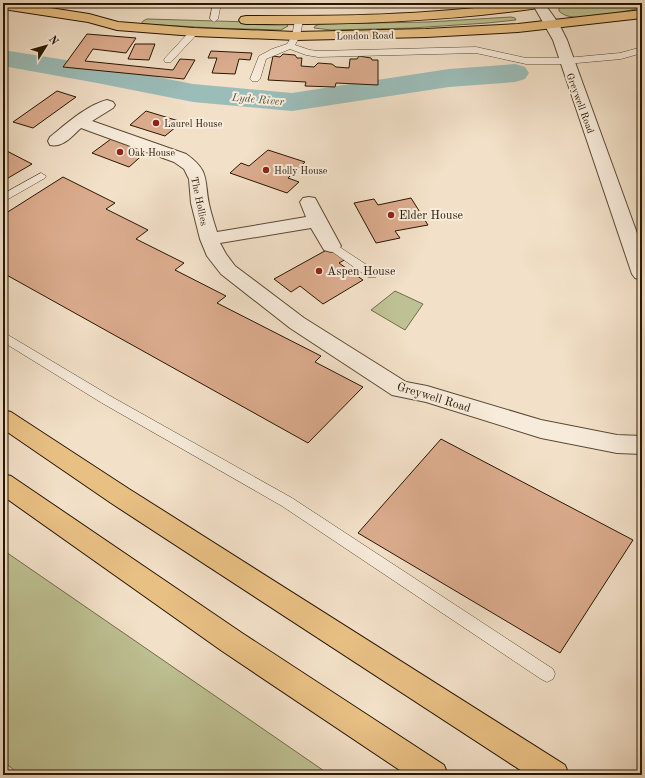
<svg xmlns="http://www.w3.org/2000/svg" width="645" height="778" viewBox="0 0 645 778" font-family="'Old Standard TT',serif">
<style>
.green{fill:#bec193;stroke:#736c4a}
.lines{fill:none;stroke-linecap:round;stroke-linejoin:round}
.river{fill:#9bbdb9;fill-rule:evenodd}
.building{fill:#dbab8d;stroke:#281701}
.service-casing{stroke:#5a4933;stroke-width:1}
.minor-casing{stroke:#5a4933;stroke-width:2}
.tertiary-casing{stroke:#5a4933;stroke-width:2}
.primary-casing{stroke:#281701;stroke-width:2}
.motorway-casing{stroke:#281701;stroke-width:2}
.service{fill:#f7ebdb;fill-rule:evenodd}
.minor{fill:#f7ebdb;fill-rule:evenodd}
.tertiary{fill:#f7ebdb;fill-rule:evenodd}
.primary{fill:#e9c084;fill-rule:evenodd}
.motorway{fill:#e9c084;fill-rule:evenodd}
.poi-dot{fill:#8f2418;stroke:#f7ebdb;stroke-width:1.5}
.labels{text-anchor:middle;stroke-width:4;stroke-linejoin:round;paint-order:stroke}
.far-street-label{font-size:10px;fill:#281701;stroke:#f7ebdb}
.far-poi-label{font-size:10px;fill:#281701;stroke:#f7ebdb;text-anchor:start}
.far-water-label{font-size:11px;font-style:italic;fill:#505141;stroke:#f7ebdb}
.poi-label{font-size:12px;fill:#281701;stroke:#f7ebdb;text-anchor:start}
.street-label{font-size:12px;fill:#281701;stroke:#f7ebdb}
</style>
<rect width="100%" height="100%" fill="#f2e0c8"/>
<filter id="stains"><feTurbulence type="fractalNoise" baseFrequency=".005" numOctaves="4"/><feColorMatrix values="0 0 0 0 .2 0 0 0 0 .09 0 0 0 0 .02 0 0 0 .5 -.17"/></filter>
<radialGradient id="worn" r=".72"><stop offset=".6" stop-color="#630" stop-opacity="0"/><stop offset="1" stop-color="#630" stop-opacity=".3"/></radialGradient>
<path class="green" d="M 568,3 L 642,3 L 642,8 C 622,11 572,26 559,11 L 559,7 Z
M 511,17 L 515,18 L 516,20 L 487,23 L 412,28 L 331,30 L 314,28 L 315,26 L 320,24 L 428,22 Z
M 147,19 L 285,23 L 288,26 L 281,30 L 214,28 L 141,24 L 143,21 Z
M 395,291 L 423,304 L 405,330 L 371,310 Z
M 3,550 L 330,775 L 20,775 L 3,761 Z"/>
<g class="lines">
<path class="river" d="M 3,50 L 97,65 L 193,84 L 292,93 L 449,69 L 515,64 L 525,67 L 529,73 L 525,79 L 515,82 L 449,87 L 292,111 L 193,102 L 97,83 L 3,66 Z"/>
</g>
<path class="building" d="M 87,34 L 136,38 L 126,53 L 93,49 L 85,61 L 173,70 L 180,59 L 195,60 L 184,79 L 63,67 Z
M 135,44 L 155,44 L 149,60 L 128,59 Z
M 211,51 L 252,53 L 250,60 L 239,59 L 235,74 L 212,73 L 217,58 L 208,58 Z
M 283,54 L 295,55 L 297,58 L 302,58 L 301,66 L 314,67 L 318,63 L 332,64 L 336,67 L 349,68 L 350,59 L 357,59 L 359,56 L 371,58 L 372,60 L 378,60 L 378,85 L 336,83 L 335,87 L 305,86 L 306,82 L 268,80 L 273,56 L 280,57 Z
M 57,91 L 76,97 L 33,128 L 13,122 Z
M 146,111 L 182,122 L 165,136 L 130,125 Z
M 111,139 L 147,151 L 129,167 L 92,153 Z
M 3,149 L 32,164 L 3,181 Z
M 268,150 L 305,162 L 288,178 L 299,182 L 287,193 L 230,173 L 241,163 L 249,166 Z
M 63,177 L 115,203 L 106,209 L 148,230 L 136,239 L 184,263 L 175,270 L 226,296 L 217,303 L 321,356 L 315,362 L 363,387 L 308,443 L 3,273 L 3,215 Z
M 411,198 L 428,225 L 395,231 L 400,238 L 376,243 L 354,203 L 374,199 L 378,205 Z
M 332,247 L 348,258 L 339,263 L 363,280 L 323,304 L 300,286 L 291,292 L 274,279 Z
M 441,439 L 633,540 L 560,653 L 358,533 Z"/>
<g class="lines">
<g class="service-casing">
<path id="service" d="M 43,3 L 51,3 L 44,13 L 38,13 L 37,11 Z
M 213,3 L 221,3 L 218,19 L 214,22 L 210,19 Z
M 299,17 L 303,20 L 300,36 L 295,45 L 310,50 L 318,51 L 476,47 L 526,58 L 566,58 L 620,53 L 642,47 L 642,53 L 621,59 L 566,64 L 526,64 L 476,53 L 318,57 L 306,55 L 290,49 L 266,59 L 260,79 L 258,81 L 252,81 L 250,79 L 259,56 L 272,49 L 287,44 L 292,36 L 295,20 Z
M 194,29 L 197,30 L 198,32 L 197,34 L 171,62 L 165,62 L 164,60 L 165,58 L 191,30 Z
M 41,173 L 46,176 L 45,178 L 3,202 L 3,194 Z
M 331,242 L 335,244 L 376,271 L 378,274 L 376,277 L 368,277 L 327,248 L 325,246 L 327,244 Z
M 3,332 L 112,397 L 292,498 L 553,669 L 555,674 L 553,679 L 547,682 L 541,679 L 282,506 L 102,403 L 3,342 Z"/>
</g>
<g class="minor-casing">
<path id="minor" d="M 107,100 L 113,102 L 115,105 L 113,108 L 92,121 L 186,154 C 210,171 204,179 209,204 C 211,213 214,223 217,232 L 306,217 L 300,202 L 303,198 L 309,197 L 315,198 L 341,246 L 338,250 L 331,252 L 324,250 L 311,228 L 220,243 L 226,254 L 235,266 L 304,318 L 406,382 L 427,386 L 541,420 L 617,435 L 642,436 L 642,454 L 617,453 L 541,438 L 426,402 L 392,395 L 290,328 L 221,274 L 207,256 L 200,239 L 191,203 L 189,179 L 184,169 L 174,162 L 81,128 C 72,136 63,148 50,145 L 48,141 L 50,137 C 66,124 87,105 107,100 Z"/>
</g>
<g class="tertiary-casing">
<path id="tertiary" d="M 532,3 L 544,3 L 559,24 L 567,40 L 642,247 L 642,280 L 635,278 L 632,274 L 553,40 Z"/>
</g>
<g class="primary-casing">
<path id="primary" d="M 3,3 L 18,3 L 89,14 L 118,22 L 194,28 L 296,32 L 426,29 L 518,24 L 642,10 L 642,18 L 518,32 L 426,37 L 296,40 L 194,36 L 117,30 L 88,22 L 3,9 Z
M 516,3 L 552,3 L 550,6 L 545,7 C 446,22 346,25 246,24 L 241,23 L 239,20 L 241,17 L 246,16 C 336,16 426,16 516,3 Z"/>
</g>
<g class="motorway-casing">
<path id="motorway" d="M 3,410 L 11,412 L 129,489 L 565,765 L 569,775 L 528,775 L 111,503 L 3,429 Z
M 3,474 L 11,476 L 242,633 L 444,765 L 448,775 L 407,775 L 222,651 L 3,496 Z"/>
</g>
<use href="#service" class="service"/>
<use href="#minor" class="minor"/>
<use href="#tertiary" class="tertiary"/>
<use href="#primary" class="primary"/>
<use href="#motorway" class="motorway"/>
</g>
<g class="poi-dot">
<circle cx="156" cy="123" r="4"/>
<circle cx="120" cy="152" r="4"/>
<circle cx="266" cy="170" r="4"/>
<circle cx="391" cy="215" r="4"/>
<circle cx="319" cy="271" r="4"/>
</g>
<g class="labels">
<g class="far-street-label">
<text transform="translate(365 35) rotate(-1)" y="4">London Road</text>
<text transform="translate(581 103) rotate(70)" y="4">Greywell Road</text>
<text transform="translate(200 201) rotate(78)" y="4">The Hollies</text>
</g>
<g class="far-poi-label">
<text x="164" y="127">Laurel House</text>
<text x="128" y="156">Oak House</text>
<text x="274" y="174">Holly House</text>
</g>
<g class="far-water-label">
<text transform="translate(258 99) rotate(5)" y="4">Lyde River</text>
</g>
<g class="poi-label">
<text x="399" y="219">Elder House</text>
<text x="327" y="275">Aspen House</text>
</g>
<g class="street-label">
<text transform="translate(434 397) rotate(17)" y="4">Greywell Road</text>
</g>
</g>
<rect width="645" height="778" fill="none" stroke="#f2e0c8" stroke-width="16"/>
<rect x="4" y="4" width="637" height="770" fill="none" stroke="#281701" stroke-width="2"/>
<rect x="8" y="8" width="629" height="762" fill="none" stroke="#281701"/>
<g transform="translate(46 46) rotate(53)" stroke="#f7ebdb" stroke-width="3" paint-order="stroke">
<path d="M0-3L7 15L0 10L-7 15Z" fill="#281701"/>
<text y="-6" font-size="11" font-weight="bold" text-anchor="middle" fill="#281701">N</text>
</g>
<rect width="100%" height="100%" filter="url(#stains)"/>
<rect width="100%" height="100%" fill="url(#worn)"/>
</svg>
